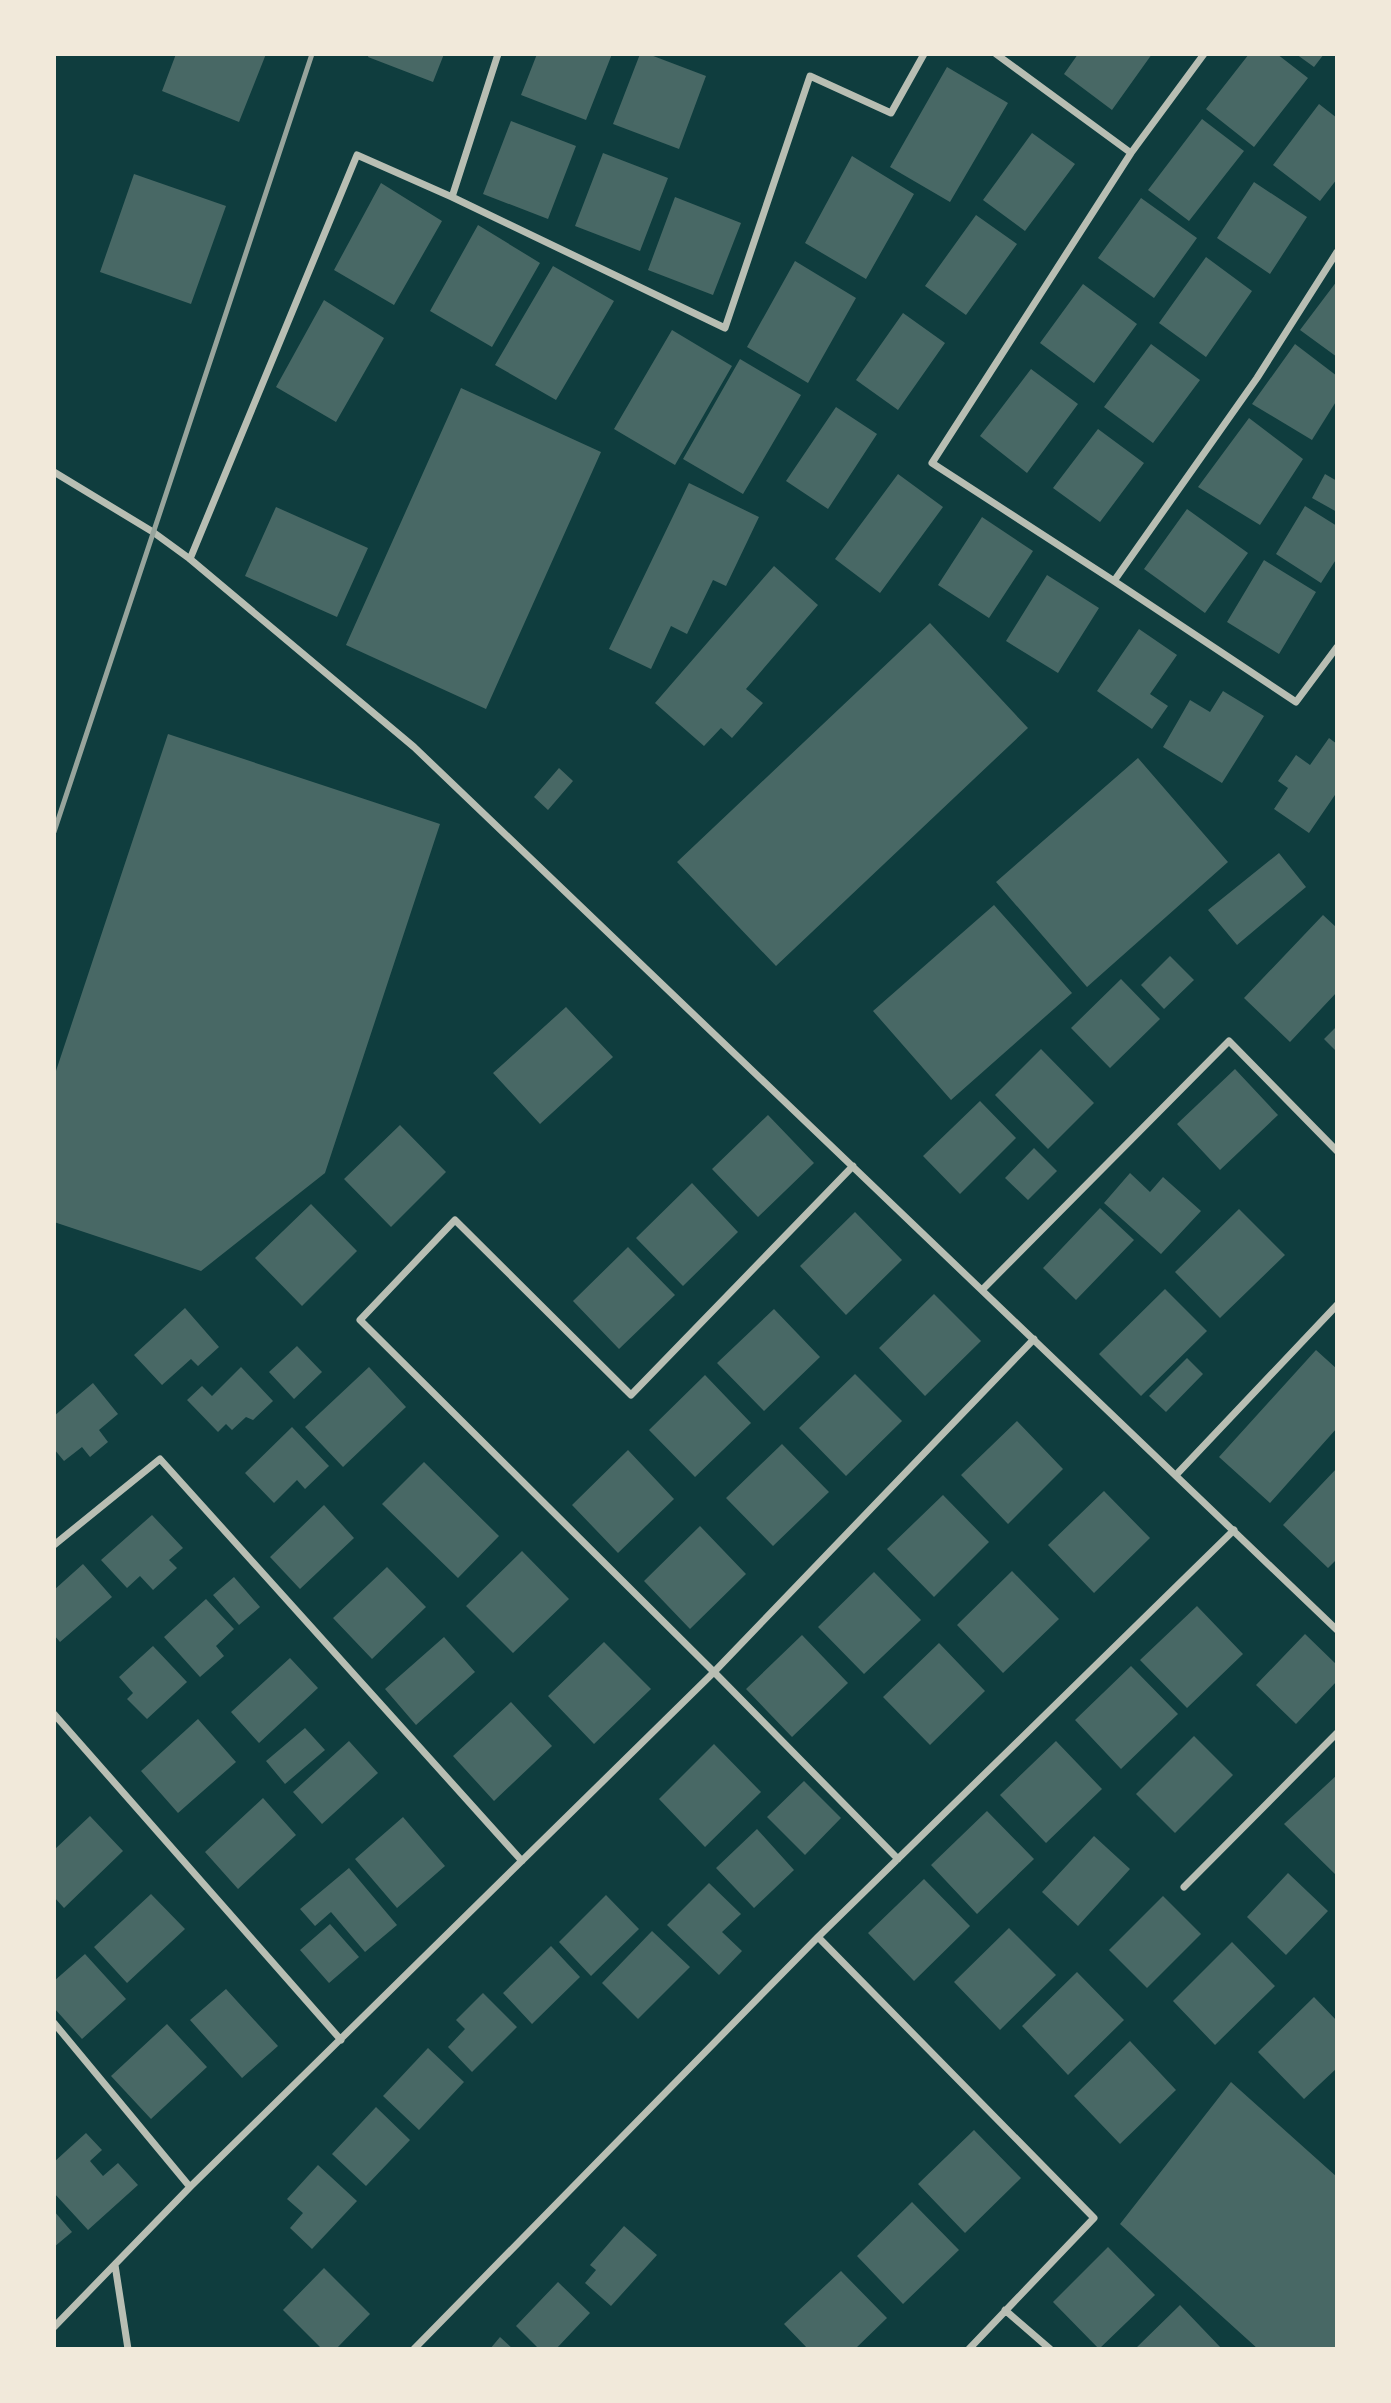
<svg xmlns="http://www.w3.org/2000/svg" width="1391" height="2403" viewBox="0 0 1391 2403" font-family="'Space Grotesk',sans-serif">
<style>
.building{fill:#486865}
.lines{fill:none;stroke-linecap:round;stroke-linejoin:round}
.minor{stroke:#b8beb3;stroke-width:7}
.rail{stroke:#97a49c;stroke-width:5}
</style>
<rect width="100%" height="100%" fill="#0f3d3e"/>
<path class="building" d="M 176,54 L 266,54 L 239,122 L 162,91 Z
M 369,54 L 444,54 L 433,82 L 368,57 Z
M 537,54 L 612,54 L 586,120 L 521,95 Z
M 640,54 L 648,54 L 706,76 L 679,149 L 613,124 Z
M 1078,54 L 1152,54 L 1112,110 L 1064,74 Z
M 1249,54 L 1277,54 L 1308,78 L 1254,147 L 1206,109 Z
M 1296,54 L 1324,54 L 1314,67 Z
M 947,67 L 1008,103 L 950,202 L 890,167 Z
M 1319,104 L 1337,118 L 1337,179 L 1320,201 L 1273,165 Z
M 1202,119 L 1244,151 L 1189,221 L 1148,190 Z
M 511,121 L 576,146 L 548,219 L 483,194 Z
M 1032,133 L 1075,164 L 1025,231 L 983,200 Z
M 603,153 L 668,178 L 640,251 L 575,226 Z
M 852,156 L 914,194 L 866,279 L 805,243 Z
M 134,174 L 226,206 L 191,304 L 100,272 Z
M 1254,182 L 1307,217 L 1270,274 L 1217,238 Z
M 381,183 L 442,221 L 394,305 L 334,270 Z
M 675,197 L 741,223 L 713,295 L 648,270 Z
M 1141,198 L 1197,238 L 1154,298 L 1098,258 Z
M 976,215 L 1017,244 L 966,315 L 925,286 Z
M 478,225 L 540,263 L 492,347 L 430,311 Z
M 1206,257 L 1252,291 L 1206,357 L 1159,323 Z
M 795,261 L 856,298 L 808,383 L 747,347 Z
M 553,266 L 614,301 L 556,400 L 495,365 Z
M 1337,281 L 1337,357 L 1300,330 Z
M 1083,284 L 1137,324 L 1094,383 L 1040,343 Z
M 324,300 L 384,338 L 336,422 L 276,387 Z
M 903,313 L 945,343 L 898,410 L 856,380 Z
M 672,330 L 732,366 L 675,465 L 614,429 Z
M 1151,344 L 1200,380 L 1153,443 L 1104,407 Z
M 1295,344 L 1337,376 L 1337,400 L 1312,440 L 1252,404 Z
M 740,359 L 801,395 L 743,494 L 683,459 Z
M 1031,369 L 1078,404 L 1027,473 L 980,436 Z
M 461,388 L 601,452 L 486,709 L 346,645 Z
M 836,407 L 877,434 L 828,509 L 786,481 Z
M 1249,418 L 1303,459 L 1260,525 L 1198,487 Z
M 1098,429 L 1144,463 L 1100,522 L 1053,488 Z
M 898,474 L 943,507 L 880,593 L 835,559 Z
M 1325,474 L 1337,481 L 1337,512 L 1312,498 Z
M 689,483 L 759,517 L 726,586 L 713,580 L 687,634 L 671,626 L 651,669 L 609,649 Z
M 1305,506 L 1337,526 L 1337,558 L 1321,583 L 1276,554 Z
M 276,507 L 368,548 L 337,617 L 245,576 Z
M 1187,509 L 1248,553 L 1205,613 L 1144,569 Z
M 982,517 L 1033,551 L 989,618 L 938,585 Z
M 1264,560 L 1316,592 L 1279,654 L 1227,622 Z
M 774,566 L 818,605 L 746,689 L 763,703 L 732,738 L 721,728 L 704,746 L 655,703 Z
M 1047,575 L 1099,608 L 1058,673 L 1006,641 Z
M 930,623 L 1028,728 L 776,966 L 677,862 Z
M 1139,629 L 1177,655 L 1150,694 L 1168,706 L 1152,729 L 1097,691 Z
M 1223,691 L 1264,716 L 1222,783 L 1163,747 L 1190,700 L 1210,712 Z
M 168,734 L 440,824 L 325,1173 L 201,1271 L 54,1222 L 54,1077 Z
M 1329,738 L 1337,744 L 1337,792 L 1309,833 L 1274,809 L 1288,788 L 1278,781 L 1296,755 L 1310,765 Z
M 1138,758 L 1228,862 L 1087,987 L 996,882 Z
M 559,768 L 573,781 L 548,810 L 534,797 Z
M 1279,853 L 1306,887 L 1237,945 L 1208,910 Z
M 994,905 L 1072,993 L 951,1100 L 873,1011 Z
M 1323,915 L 1337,928 L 1337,992 L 1290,1042 L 1244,998 Z
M 1170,956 L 1194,980 L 1164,1009 L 1141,985 Z
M 1121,979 L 1160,1019 L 1110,1068 L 1071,1028 Z
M 566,1007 L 613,1057 L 540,1124 L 493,1073 Z
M 1337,1026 L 1337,1052 L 1324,1039 Z
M 1041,1049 L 1094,1103 L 1048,1149 L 995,1095 Z
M 1235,1069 L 1278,1115 L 1220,1170 L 1177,1124 Z
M 980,1101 L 1016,1138 L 960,1194 L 923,1156 Z
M 768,1115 L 814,1163 L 758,1217 L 712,1169 Z
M 400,1125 L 446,1172 L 391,1227 L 344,1179 Z
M 1034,1148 L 1057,1171 L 1028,1200 L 1005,1178 Z
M 1130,1173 L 1150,1192 L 1163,1177 L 1201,1211 L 1161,1254 L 1104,1203 Z
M 692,1183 L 738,1232 L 683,1286 L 636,1238 Z
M 311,1204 L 357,1251 L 302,1306 L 255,1258 Z
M 1100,1208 L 1134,1240 L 1076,1300 L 1043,1268 Z
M 1239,1209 L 1285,1255 L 1220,1318 L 1175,1272 Z
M 855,1212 L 902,1260 L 846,1315 L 800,1266 Z
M 628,1247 L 675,1295 L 619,1349 L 573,1301 Z
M 1165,1289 L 1207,1331 L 1141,1396 L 1099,1354 Z
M 934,1294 L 981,1341 L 925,1396 L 879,1348 Z
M 185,1308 L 219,1347 L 198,1366 L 191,1359 L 162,1385 L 134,1355 Z
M 774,1309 L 820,1357 L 764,1411 L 717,1363 Z
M 297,1346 L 322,1372 L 294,1399 L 269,1372 Z
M 1316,1350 L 1337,1369 L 1337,1428 L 1270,1503 L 1219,1457 Z
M 1187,1358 L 1203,1374 L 1166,1412 L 1149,1396 Z
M 241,1367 L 273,1401 L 253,1420 L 246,1417 L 232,1430 L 226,1424 L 218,1432 L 187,1400 L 202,1386 L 212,1396 Z
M 369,1367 L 406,1407 L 343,1467 L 305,1427 Z
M 855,1374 L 902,1421 L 846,1476 L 799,1428 Z
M 705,1375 L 751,1423 L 695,1477 L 649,1430 Z
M 93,1383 L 118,1414 L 99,1430 L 108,1442 L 90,1457 L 82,1447 L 64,1461 L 54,1449 L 54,1416 Z
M 1017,1421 L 1063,1469 L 1008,1524 L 961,1475 Z
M 292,1427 L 329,1466 L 305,1489 L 297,1480 L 274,1503 L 245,1473 Z
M 782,1444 L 829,1492 L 773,1546 L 726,1498 Z
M 628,1450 L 674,1499 L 618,1553 L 572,1505 Z
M 424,1462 L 499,1536 L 458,1578 L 382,1504 Z
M 1337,1468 L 1337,1559 L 1328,1568 L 1283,1525 Z
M 1104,1491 L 1150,1538 L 1094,1593 L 1048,1545 Z
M 943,1495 L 989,1542 L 934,1597 L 887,1549 Z
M 324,1505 L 354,1538 L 300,1589 L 270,1557 Z
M 152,1515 L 183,1548 L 169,1560 L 177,1568 L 153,1590 L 140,1576 L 127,1588 L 101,1560 Z
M 700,1526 L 746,1574 L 690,1629 L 644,1581 Z
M 522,1551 L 569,1599 L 513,1653 L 466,1606 Z
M 83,1564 L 112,1597 L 60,1642 L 54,1635 L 54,1590 Z
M 387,1567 L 426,1607 L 372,1659 L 333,1618 Z
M 1012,1571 L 1059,1619 L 1003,1673 L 957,1625 Z
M 874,1572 L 921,1620 L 864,1674 L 818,1627 Z
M 234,1577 L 260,1607 L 239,1625 L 213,1595 Z
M 206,1599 L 234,1629 L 216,1646 L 224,1656 L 200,1677 L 164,1637 Z
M 1197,1606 L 1243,1654 L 1187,1708 L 1140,1660 Z
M 1305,1634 L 1337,1665 L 1337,1681 L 1296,1724 L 1256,1685 Z
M 802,1635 L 848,1683 L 792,1737 L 746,1689 Z
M 444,1637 L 475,1672 L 416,1725 L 385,1689 Z
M 604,1642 L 651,1689 L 594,1744 L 548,1696 Z
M 939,1643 L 985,1691 L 930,1745 L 883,1697 Z
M 153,1646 L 187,1682 L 147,1719 L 127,1699 L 133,1693 L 119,1677 Z
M 290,1658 L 318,1688 L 259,1743 L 231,1712 Z
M 1131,1666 L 1178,1714 L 1121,1769 L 1075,1720 Z
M 511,1702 L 552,1746 L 494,1801 L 453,1756 Z
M 198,1719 L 236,1762 L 178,1813 L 141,1771 Z
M 305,1728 L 325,1750 L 285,1784 L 266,1761 Z
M 1194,1736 L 1233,1775 L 1175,1833 L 1136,1794 Z
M 349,1741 L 378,1773 L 322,1824 L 293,1792 Z
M 1056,1741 L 1102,1789 L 1046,1843 L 1000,1795 Z
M 714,1744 L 761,1792 L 705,1847 L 659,1799 Z
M 1337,1775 L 1337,1876 L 1284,1824 Z
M 804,1781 L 841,1818 L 805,1855 L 767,1817 Z
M 263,1798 L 296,1835 L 238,1889 L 205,1852 Z
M 987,1811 L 1034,1859 L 977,1914 L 931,1865 Z
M 90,1816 L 123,1851 L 64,1908 L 54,1897 L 54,1850 Z
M 403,1817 L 445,1866 L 397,1908 L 355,1859 Z
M 757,1829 L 794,1870 L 754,1908 L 716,1868 Z
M 1094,1836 L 1130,1869 L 1078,1926 L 1042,1892 Z
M 349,1868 L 397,1925 L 365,1952 L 331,1912 L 315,1926 L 300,1909 Z
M 1288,1873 L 1328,1911 L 1286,1955 L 1247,1917 Z
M 924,1879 L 970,1926 L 914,1981 L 868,1933 Z
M 709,1883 L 741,1914 L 722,1932 L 742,1951 L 719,1975 L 667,1925 Z
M 151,1894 L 185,1929 L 127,1983 L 94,1947 Z
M 606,1895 L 639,1929 L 591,1976 L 559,1942 Z
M 1163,1896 L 1201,1934 L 1147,1988 L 1109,1950 Z
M 330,1924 L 359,1957 L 329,1983 L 300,1950 Z
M 1009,1928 L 1056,1975 L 1000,2030 L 954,1982 Z
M 652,1931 L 690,1967 L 638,2019 L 602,1983 Z
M 1232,1942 L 1275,1986 L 1215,2045 L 1173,2001 Z
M 551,1946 L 580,1977 L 532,2024 L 503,1993 Z
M 85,1954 L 126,1999 L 82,2039 L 54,2008 L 54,1981 Z
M 1077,1972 L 1124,2020 L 1068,2075 L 1022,2026 Z
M 226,1989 L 278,2046 L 242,2078 L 190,2020 Z
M 483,1993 L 517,2027 L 472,2072 L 448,2047 L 465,2029 L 456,2020 Z
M 1314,1997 L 1337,2021 L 1337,2068 L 1304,2099 L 1258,2052 Z
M 167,2024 L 207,2067 L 151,2119 L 111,2076 Z
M 1130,2041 L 1176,2090 L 1120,2144 L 1074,2096 Z
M 428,2048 L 464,2082 L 419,2130 L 383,2096 Z
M 1231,2082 L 1337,2177 L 1337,2349 L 1258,2349 L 1120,2224 Z
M 376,2107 L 410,2140 L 366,2186 L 332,2154 Z
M 974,2130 L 1021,2178 L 965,2233 L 918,2184 Z
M 86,2133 L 102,2150 L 90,2161 L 103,2176 L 118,2163 L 138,2185 L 88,2230 L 54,2193 L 54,2162 Z
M 318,2165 L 357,2201 L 312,2249 L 290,2228 L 303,2213 L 287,2199 Z
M 912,2202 L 959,2250 L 903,2304 L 857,2256 Z
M 54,2211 L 72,2232 L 54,2247 Z
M 624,2226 L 657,2255 L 611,2306 L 585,2283 L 596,2270 L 590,2265 Z
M 1108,2247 L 1155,2295 L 1099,2349 L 1053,2302 Z
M 324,2268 L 370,2314 L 336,2349 L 322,2349 L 283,2310 Z
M 841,2271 L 887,2318 L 855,2349 L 808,2349 L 784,2324 Z
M 558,2282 L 590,2313 L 556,2349 L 539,2349 L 516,2326 Z
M 1180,2305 L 1222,2349 L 1135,2349 Z
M 500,2337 L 513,2349 L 490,2349 Z"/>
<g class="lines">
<path class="minor" d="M 996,54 L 1131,153
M 452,197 L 725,328 L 810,76 L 891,113 L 924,54
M 1337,252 L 1257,378 L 1114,581 L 1296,702 L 1337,647
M 54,472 L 153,532 L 190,559 L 414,747 L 1337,1630
M 190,559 L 357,155 L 452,197 L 498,54
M 1114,581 L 932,463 L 1131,153 L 1204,54
M 853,1166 L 631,1395 L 455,1220 L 360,1320 L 714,1672 L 1034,1339
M 983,1289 L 1229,1041 L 1337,1151
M 1176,1475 L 1337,1305
M 54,1545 L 160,1459 L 522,1861
M 54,1714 L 341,2040
M 1184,1887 L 1337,1733
M 54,2023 L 190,2187 L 714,1672 L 898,1859
M 115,2265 L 128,2349
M 1005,2310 L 1050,2349
M 54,2327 L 190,2187
M 414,2349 L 818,1937
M 969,2349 L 1094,2218 L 818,1937 L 1234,1530"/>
<path class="rail" d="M 54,832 L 312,54"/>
</g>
<rect width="1391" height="2403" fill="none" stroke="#f1e9da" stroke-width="112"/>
</svg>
